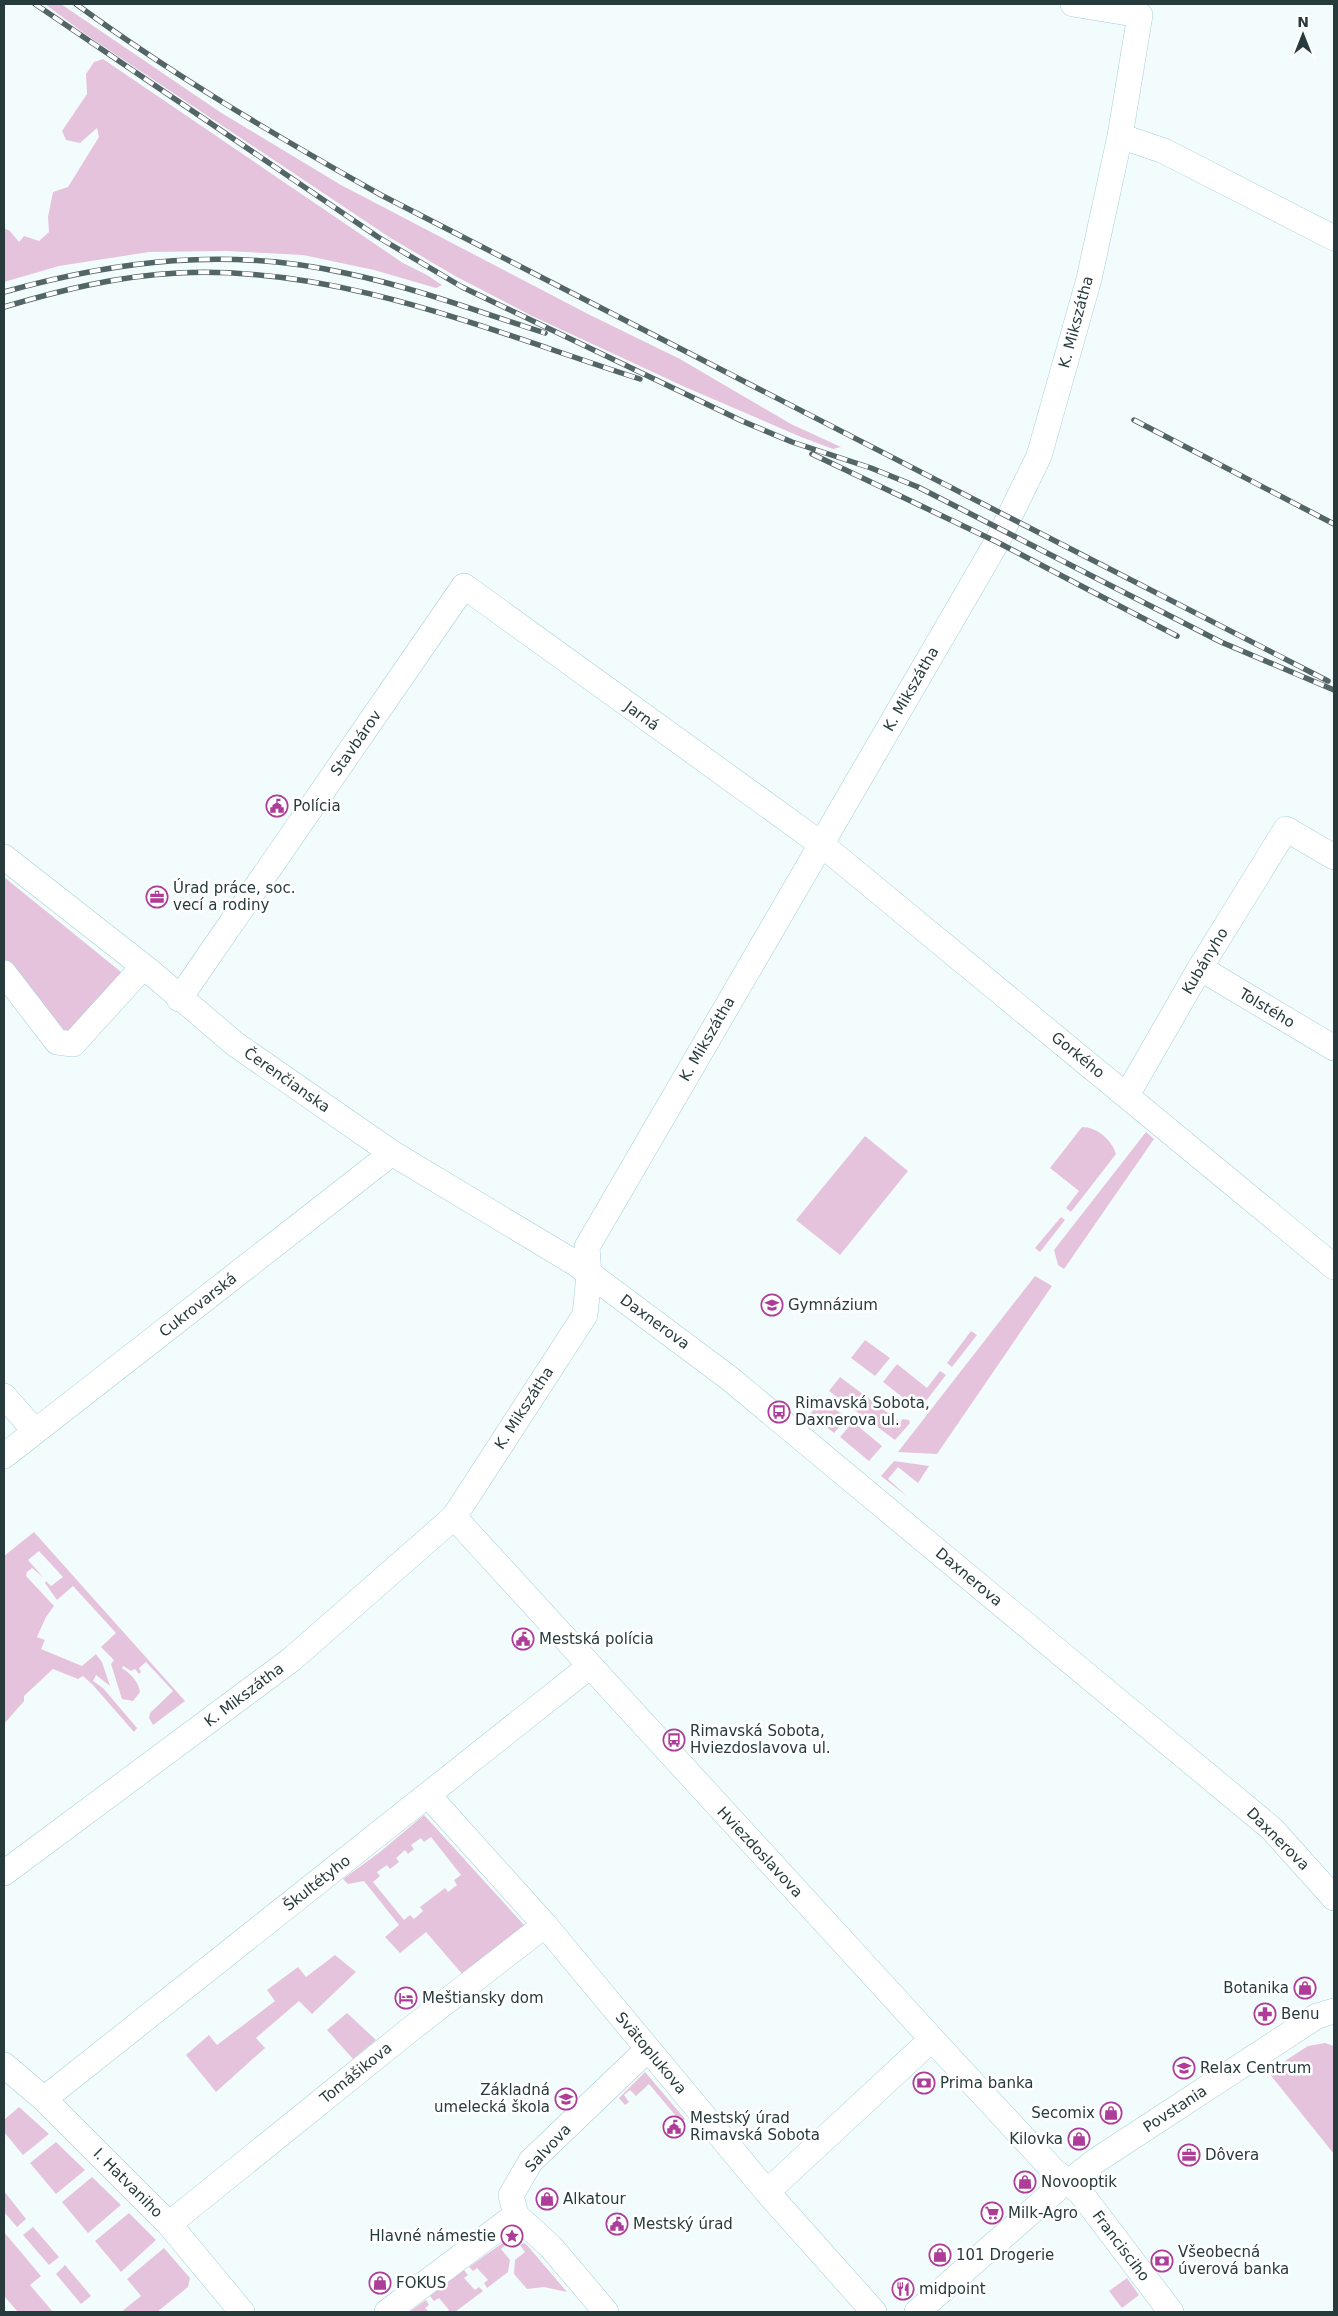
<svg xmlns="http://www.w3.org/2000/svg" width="1338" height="2316" viewBox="0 0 1338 2316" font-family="'DejaVu Sans',sans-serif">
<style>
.green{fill:#e6c3dd;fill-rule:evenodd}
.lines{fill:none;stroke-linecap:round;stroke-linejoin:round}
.minor-casing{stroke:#a3d0d7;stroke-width:26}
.minor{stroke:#fff;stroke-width:25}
.rail-casing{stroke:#546567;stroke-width:5.5}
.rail{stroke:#fff;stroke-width:4;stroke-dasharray:11;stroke-linecap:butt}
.labels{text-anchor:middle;stroke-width:5;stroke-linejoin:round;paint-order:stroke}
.street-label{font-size:15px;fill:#273a3c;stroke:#fff}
.poi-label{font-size:15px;fill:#273a3c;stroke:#fff;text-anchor:start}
</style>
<rect width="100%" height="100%" fill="#f3fcfd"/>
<path class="green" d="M 45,4 L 61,4 L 220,112 L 341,185 L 588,314 L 680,359 L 791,424 L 841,447 L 833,449 L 801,437 L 685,387 L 532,316 L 455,276 L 389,237 L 85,34 Z
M 103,59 L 403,263 L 427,275 L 442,285 L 436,288 L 374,270 L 303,255 L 226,251 L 149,252 L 59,266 L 4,282 L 4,228 L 10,231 L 19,242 L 24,236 L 39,241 L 49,232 L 48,217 L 53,192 L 68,187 L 99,137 L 97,128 L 80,143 L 66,140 L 62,131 L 87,94 L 86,74 L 94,62 Z
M 4,877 L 126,976 L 84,1026 L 66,1031 L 50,1023 L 4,963 Z
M 1082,1127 C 1097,1127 1112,1140 1116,1154 L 1071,1212 L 1066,1208 L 1079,1191 L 1050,1168 Z
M 1146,1132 L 1154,1139 L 1064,1269 L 1058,1265 L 1054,1250 Z
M 865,1136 L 908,1171 L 840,1255 L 796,1220 Z
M 1061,1217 L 1065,1220 L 1040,1252 L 1035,1248 Z
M 1035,1276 L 1052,1286 L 937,1454 L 898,1452 Z
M 971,1331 L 977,1335 L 952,1367 L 947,1363 Z
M 865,1340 L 890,1358 L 875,1376 L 851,1358 Z
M 897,1364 L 927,1388 L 940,1371 L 946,1375 L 919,1410 L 883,1382 Z
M 840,1377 L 900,1422 L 903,1419 L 909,1420 L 910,1423 L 895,1440 L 829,1391 Z
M 822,1399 L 847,1418 L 834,1433 L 810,1414 Z
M 853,1422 L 882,1446 L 869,1461 L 840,1437 Z
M 894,1461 L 929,1466 L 918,1483 L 898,1467 L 888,1479 L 908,1497 L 881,1476 Z
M 34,1532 L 185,1701 L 153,1725 L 149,1718 L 150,1713 L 173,1691 L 146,1662 L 139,1668 L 141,1672 L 139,1674 L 135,1669 L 131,1671 L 123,1666 L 122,1668 C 130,1673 139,1682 140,1692 L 133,1701 L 122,1699 L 111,1664 L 114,1660 L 101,1647 L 116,1633 L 73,1586 L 57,1600 L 45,1583 L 46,1581 L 51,1586 L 63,1577 L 39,1551 L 28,1560 L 43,1577 L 32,1568 L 27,1572 L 26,1576 L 54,1606 L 46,1617 L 37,1637 L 45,1640 L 41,1649 L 82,1666 L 96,1654 L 102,1662 L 110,1686 L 96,1675 L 93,1681 L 103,1688 L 137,1728 L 134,1732 L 92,1684 L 83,1676 L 78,1679 L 53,1669 L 24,1696 L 24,1701 L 4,1724 L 4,1556 Z
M 424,1815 L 524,1925 L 463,1975 L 426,1932 L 400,1953 L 385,1937 L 399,1925 L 364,1881 L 348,1884 L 343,1879 L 380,1852 ZM 431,1837 L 461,1875 L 454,1880 L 457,1885 L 448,1892 L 445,1888 L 420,1907 L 423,1911 L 414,1919 L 410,1915 L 404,1920 L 373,1882 L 380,1876 L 377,1872 L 387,1865 L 390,1869 L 399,1862 L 396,1858 L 405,1850 L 408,1854 L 414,1849 L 411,1845 L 421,1838 L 424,1842 Z
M 335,1955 L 356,1972 L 312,2014 L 299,2001 L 256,2038 L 265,2048 L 216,2092 L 186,2055 L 209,2035 L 217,2045 L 275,2001 L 267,1990 L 298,1967 L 306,1977 Z
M 347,2013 L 376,2040 L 353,2059 L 327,2030 Z
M 1325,2043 L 1334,2046 L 1334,2154 L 1268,2072 L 1308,2046 Z
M 645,2072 L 685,2119 L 681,2122 L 649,2084 L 636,2096 L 630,2090 L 624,2095 L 629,2102 L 625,2105 L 619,2098 Z
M 19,2107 L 49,2134 L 23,2155 L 4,2132 L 4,2120 Z
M 56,2142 L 85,2170 L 56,2194 L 30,2163 Z
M 92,2177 L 121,2205 L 88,2233 L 62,2202 Z
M 4,2191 L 26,2219 L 17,2227 L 4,2212 Z
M 129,2213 L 156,2240 L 121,2272 L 95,2241 Z
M 33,2227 L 59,2257 L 49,2265 L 23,2235 Z
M 4,2232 L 41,2276 L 30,2285 L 53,2312 L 18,2312 L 4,2296 Z
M 504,2242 L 507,2244 L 501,2249 L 510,2260 L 508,2272 L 487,2288 L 484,2283 L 488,2280 L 477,2268 L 473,2271 L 469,2267 Z
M 524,2243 L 526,2244 L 567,2292 L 544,2287 L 527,2289 L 514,2274 L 515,2260 L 525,2252 L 520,2245 Z
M 164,2248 L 190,2278 L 188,2287 L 157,2312 L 121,2312 L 141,2296 L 127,2279 Z
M 65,2265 L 91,2296 L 81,2304 L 56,2274 Z
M 464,2270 L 468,2275 L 464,2278 L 475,2290 L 479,2287 L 483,2291 L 455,2312 L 447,2312 L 449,2310 L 439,2298 L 434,2301 L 430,2296 Z
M 1127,2278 L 1139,2295 L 1122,2308 L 1109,2291 Z
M 426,2300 L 429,2305 L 425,2308 L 429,2312 L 409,2312 Z"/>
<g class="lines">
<g class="minor-casing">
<path id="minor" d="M 1120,136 L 1164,151 L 1334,238
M 4,857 L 147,969 L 235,1044 L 392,1153 L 575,1263 L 729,1378 L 1272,1829 L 1334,1898
M 1200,968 L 1334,1048
M 4,973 L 57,1042 L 73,1044 L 143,967
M 179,999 L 464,586 L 821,844 L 1334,1267
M 1127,1095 L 1200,968 L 1286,829 L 1334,857
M 4,1396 L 35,1431
M 4,1456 L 392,1153
M 454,1517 L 932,2039 L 1053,2170 L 1080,2192 L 1171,2312
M 428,1795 L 545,1925 L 767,2192 L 874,2312
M 4,1873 L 292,1659 L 454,1517 L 585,1315 L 589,1275 L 587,1247 L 997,542 L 1039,456 L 1089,279 L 1120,136 L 1140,15 L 1073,4
M 4,2065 L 44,2099 L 169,2224 L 242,2312
M 44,2099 L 590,1666
M 1069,2182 L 1094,2162 L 1317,2016 L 1334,2011
M 767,2192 L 932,2039
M 516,2215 L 551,2247 L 606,2312
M 169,2224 L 412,2028 L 545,1925
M 387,2312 L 516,2215 L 511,2195 L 531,2161 L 648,2049
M 917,2312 L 1056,2190"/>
</g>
<use href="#minor" class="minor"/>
<g class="rail-casing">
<path id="rail" d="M 35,4 L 378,237 L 462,287 L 742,421 L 792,442 L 871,468 L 918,487 L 1221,642 L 1334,690
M 76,4 C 173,75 276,136 381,195 L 1328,681
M 4,292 C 119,260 226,247 345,273 C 413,287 479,312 545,333
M 4,307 C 61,290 118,276 178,273 C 338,265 490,331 640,379
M 1134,420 L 1334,524
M 812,454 L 997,542 L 1177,636"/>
</g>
<use href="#rail" class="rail"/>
</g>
<defs>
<g id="civic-ring" transform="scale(1.125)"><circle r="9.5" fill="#fff" stroke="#ad3d99" stroke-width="1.5"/><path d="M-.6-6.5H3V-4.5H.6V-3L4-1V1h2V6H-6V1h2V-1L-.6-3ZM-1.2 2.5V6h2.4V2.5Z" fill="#ad3d99"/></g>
<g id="office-ring" transform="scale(1.125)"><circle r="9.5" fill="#fff" stroke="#ad3d99" stroke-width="1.5"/><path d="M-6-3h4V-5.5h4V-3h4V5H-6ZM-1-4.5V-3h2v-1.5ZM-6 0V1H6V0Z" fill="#ad3d99"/></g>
<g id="school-ring" transform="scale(1.125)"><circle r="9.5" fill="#fff" stroke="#ad3d99" stroke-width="1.5"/><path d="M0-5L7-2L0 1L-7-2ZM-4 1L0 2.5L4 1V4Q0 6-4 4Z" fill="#ad3d99"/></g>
<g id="bus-ring" transform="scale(1.125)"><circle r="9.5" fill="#fff" stroke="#ad3d99" stroke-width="1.5"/><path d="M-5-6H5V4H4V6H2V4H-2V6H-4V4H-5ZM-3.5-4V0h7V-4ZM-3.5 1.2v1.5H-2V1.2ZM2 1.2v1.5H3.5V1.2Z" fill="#ad3d99"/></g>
<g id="shop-ring" transform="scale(1.125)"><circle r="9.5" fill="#fff" stroke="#ad3d99" stroke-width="1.5"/><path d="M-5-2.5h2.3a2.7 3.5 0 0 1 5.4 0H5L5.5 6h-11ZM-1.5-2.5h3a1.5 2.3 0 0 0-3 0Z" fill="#ad3d99"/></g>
<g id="hotel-ring" transform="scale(1.125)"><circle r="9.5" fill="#fff" stroke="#ad3d99" stroke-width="1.5"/><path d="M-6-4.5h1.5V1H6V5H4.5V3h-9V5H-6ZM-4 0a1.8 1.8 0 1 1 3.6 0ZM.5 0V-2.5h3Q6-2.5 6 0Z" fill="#ad3d99"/></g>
<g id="pharmacy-ring" transform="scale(1.125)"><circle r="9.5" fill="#fff" stroke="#ad3d99" stroke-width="1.5"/><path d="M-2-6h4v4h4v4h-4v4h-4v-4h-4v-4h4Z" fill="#ad3d99"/></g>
<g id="bank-ring" transform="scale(1.125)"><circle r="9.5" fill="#fff" stroke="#ad3d99" stroke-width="1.5"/><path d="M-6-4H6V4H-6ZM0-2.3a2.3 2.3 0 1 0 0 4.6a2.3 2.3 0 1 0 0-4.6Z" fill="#ad3d99"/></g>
<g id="supermarket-ring" transform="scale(1.125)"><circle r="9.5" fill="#fff" stroke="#ad3d99" stroke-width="1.5"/><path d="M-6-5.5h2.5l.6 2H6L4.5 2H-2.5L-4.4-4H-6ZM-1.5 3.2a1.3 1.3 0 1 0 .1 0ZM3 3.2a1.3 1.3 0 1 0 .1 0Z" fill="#ad3d99"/></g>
<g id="sight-ring" transform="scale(1.125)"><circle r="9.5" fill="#fff" stroke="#ad3d99" stroke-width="1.5"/><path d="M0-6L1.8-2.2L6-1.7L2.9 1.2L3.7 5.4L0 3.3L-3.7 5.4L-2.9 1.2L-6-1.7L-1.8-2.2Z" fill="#ad3d99"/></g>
<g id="restaurant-ring" transform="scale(1.125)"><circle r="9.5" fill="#fff" stroke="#ad3d99" stroke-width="1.5"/><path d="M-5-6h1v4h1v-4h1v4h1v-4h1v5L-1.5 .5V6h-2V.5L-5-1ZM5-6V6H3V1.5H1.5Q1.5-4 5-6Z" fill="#ad3d99"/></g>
</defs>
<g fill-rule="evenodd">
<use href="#civic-ring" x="277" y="806"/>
<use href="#office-ring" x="157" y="897"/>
<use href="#school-ring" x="772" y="1305"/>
<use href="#bus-ring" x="779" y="1412"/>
<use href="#civic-ring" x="523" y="1639"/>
<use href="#bus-ring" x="674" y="1740"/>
<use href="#shop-ring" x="1305" y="1988"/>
<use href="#hotel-ring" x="406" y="1998"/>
<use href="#pharmacy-ring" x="1265" y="2014"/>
<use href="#school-ring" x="1184" y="2068"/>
<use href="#bank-ring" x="924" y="2083"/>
<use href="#school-ring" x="566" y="2099"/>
<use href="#shop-ring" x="1111" y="2113"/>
<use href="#civic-ring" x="674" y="2127"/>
<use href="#shop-ring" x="1079" y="2139"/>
<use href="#office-ring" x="1189" y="2155"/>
<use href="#shop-ring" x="1025" y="2182"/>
<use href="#shop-ring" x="547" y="2199"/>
<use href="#supermarket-ring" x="992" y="2213"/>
<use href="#civic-ring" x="617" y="2224"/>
<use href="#sight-ring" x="512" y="2236"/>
<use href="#shop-ring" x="940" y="2255"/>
<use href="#bank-ring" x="1162" y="2261"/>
<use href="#shop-ring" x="380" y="2283"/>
<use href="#restaurant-ring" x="903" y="2289"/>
</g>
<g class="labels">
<g class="street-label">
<text transform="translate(1076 322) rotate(-75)" y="5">K. Mikszátha</text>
<text transform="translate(911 689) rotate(-60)" y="5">K. Mikszátha</text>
<text transform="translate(642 716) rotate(36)" y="5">Jarná</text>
<text transform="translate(356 743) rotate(-55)" y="5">Stavbárov</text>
<text transform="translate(1205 961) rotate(-59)" y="5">Kubányho</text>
<text transform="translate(1267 1008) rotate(31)" y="5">Tolstého</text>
<text transform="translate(707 1039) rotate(-60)" y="5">K. Mikszátha</text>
<text transform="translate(1078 1055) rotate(39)" y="5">Gorkého</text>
<text transform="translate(287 1080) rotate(35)" y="5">Čerenčianska</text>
<text transform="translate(198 1305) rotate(-38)" y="5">Cukrovarská</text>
<text transform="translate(655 1322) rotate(36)" y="5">Daxnerova</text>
<text transform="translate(524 1408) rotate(-57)" y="5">K. Mikszátha</text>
<text transform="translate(969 1577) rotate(40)" y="5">Daxnerova</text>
<text transform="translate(244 1695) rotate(-37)" y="5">K. Mikszátha</text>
<text transform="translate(1278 1839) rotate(45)" y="5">Daxnerova</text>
<text transform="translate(760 1852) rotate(47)" y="5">Hviezdoslavova</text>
<text transform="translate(317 1883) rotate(-38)" y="5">Škultétyho</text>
<text transform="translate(651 2053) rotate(50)" y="5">Svätoplukova</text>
<text transform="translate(356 2073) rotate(-39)" y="5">Tomášikova</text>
<text transform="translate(1175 2109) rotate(-33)" y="5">Povstania</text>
<text transform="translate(548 2148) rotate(-47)" y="5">Salvova</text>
<text transform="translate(128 2183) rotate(45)" y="5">I. Hatvaniho</text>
<text transform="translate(1121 2246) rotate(53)" y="5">Francisciho</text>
</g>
<g class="poi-label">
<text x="293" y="811">Polícia</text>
<text x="173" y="893">Úrad práce, soc.<tspan x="173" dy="17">vecí a rodiny</tspan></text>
<text x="788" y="1310">Gymnázium</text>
<text x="795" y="1408">Rimavská Sobota,<tspan x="795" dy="17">Daxnerova ul.</tspan></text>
<text x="539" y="1644">Mestská polícia</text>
<text x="690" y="1736">Rimavská Sobota,<tspan x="690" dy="17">Hviezdoslavova ul.</tspan></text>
<text x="1289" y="1993" text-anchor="end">Botanika</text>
<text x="422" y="2003">Meštiansky dom</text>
<text x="1281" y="2019">Benu</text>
<text x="1200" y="2073">Relax Centrum</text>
<text x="940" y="2088">Prima banka</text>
<text x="550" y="2095" text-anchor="end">Základná<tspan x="550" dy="17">umelecká škola</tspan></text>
<text x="1095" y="2118" text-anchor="end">Secomix</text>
<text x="690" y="2123">Mestský úrad<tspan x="690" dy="17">Rimavská Sobota</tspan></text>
<text x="1063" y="2144" text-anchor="end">Kilovka</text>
<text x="1205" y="2160">Dôvera</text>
<text x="1041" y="2187">Novooptik</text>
<text x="563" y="2204">Alkatour</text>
<text x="1008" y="2218">Milk-Agro</text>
<text x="633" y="2229">Mestský úrad</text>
<text x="496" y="2241" text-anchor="end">Hlavné námestie</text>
<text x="1178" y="2257">Všeobecná<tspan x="1178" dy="17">úverová banka</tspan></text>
<text x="956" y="2260">101 Drogerie</text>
<text x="396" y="2288">FOKUS</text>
<text x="919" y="2294">midpoint</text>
</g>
</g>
<rect width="1338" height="2316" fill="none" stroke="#273a3c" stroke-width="10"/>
<g transform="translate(1303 35)" stroke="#ffffff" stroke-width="4" paint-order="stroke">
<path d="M0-4L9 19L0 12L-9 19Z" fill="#273a3c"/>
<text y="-8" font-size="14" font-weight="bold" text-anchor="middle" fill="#273a3c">N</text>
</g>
</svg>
